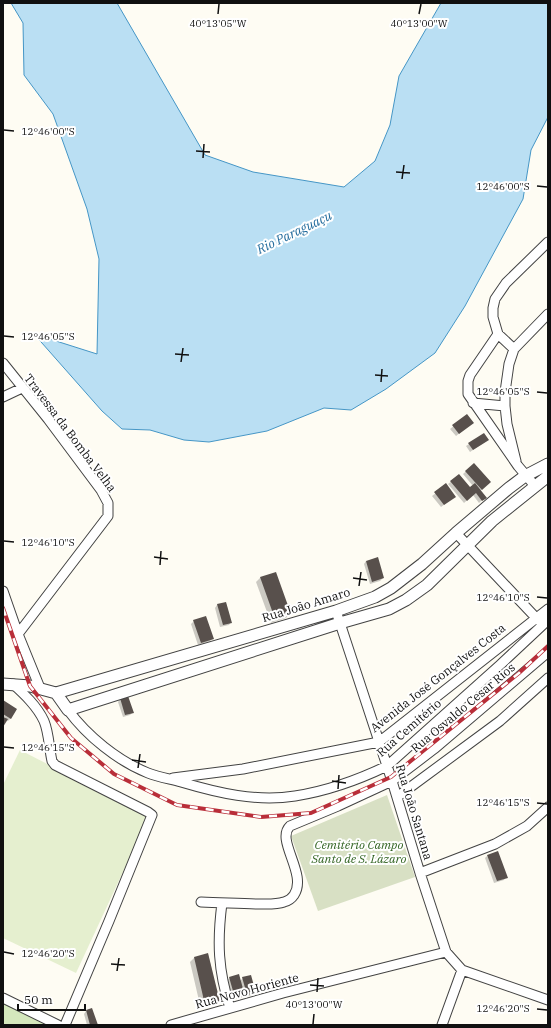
<svg xmlns="http://www.w3.org/2000/svg" width="551" height="1028" viewBox="0 0 551 1028" font-family="'IBM Plex Serif',serif">
<style>
.green{fill:#d5e8bd}
.cemetery{fill:#d8e0c4}
.pitch{fill:#e5efcf}
.water{fill:#badff3;stroke:#4596c6}
.shadow{fill:#0003}
.building{fill:#58504c}
.lines{fill:none;stroke-linecap:round;stroke-linejoin:round}
.minor-casing{stroke:#434343;stroke-width:11}
.tertiary-casing{stroke:#434343;stroke-width:13}
.minor{stroke:#fff;stroke-width:9}
.tertiary{stroke:#fff;stroke-width:11}
.rail-casing{stroke:#b92e39;stroke-width:4}
.rail{stroke:#fff;stroke-width:2.5;stroke-dasharray:8;stroke-linecap:butt}
.ticks{fill:none;stroke:#101010;stroke-width:1.5}
.labels{text-anchor:middle;stroke-width:4;stroke-linejoin:round;paint-order:stroke}
.street-label{font-size:12px;fill:#101010;stroke:#fff}
.park-label{font-size:12px;font-style:italic;fill:#326423;stroke:#fff}
.water-label{font-size:13px;font-style:italic;fill:#1f699b;stroke:#fff}
.ticks-label{font-size:10px;text-anchor:middle;fill:#101010;stroke:#fff;stroke-width:4;stroke-linejoin:round;paint-order:stroke}
</style>
<rect width="100%" height="100%" fill="#fefcf3"/>
<path class="green" d="M 3,1003 L 49,1025 L 3,1025 Z"/>
<path class="cemetery" d="M 387,795 L 415,877 L 318,911 L 291,836 Z"/>
<path class="pitch" d="M 20,750 L 149,816 L 76,973 L 3,938 L 3,785 Z"/>
<path class="water" d="M 11,3 L 117,3 L 205,155 L 253,172 L 344,187 L 375,161 L 390,125 L 399,76 L 441,3 L 548,3 L 548,117 L 531,150 L 523,199 L 465,306 L 435,353 L 386,389 L 351,410 L 324,408 L 267,431 L 209,442 L 184,440 L 150,430 L 122,429 L 102,411 L 34,334 L 97,354 L 99,259 L 87,209 L 53,114 L 24,75 L 23,23 Z"/>
<path class="shadow" d="M 467,415 L 470,425 L 456,436 L 450,429 Z
M 488,440 L 470,452 L 466,446 L 469,444 Z
M 474,464 L 490,482 L 480,491 L 485,497 L 479,503 L 473,495 L 464,503 L 448,484 L 459,475 L 470,488 L 473,486 L 463,474 Z
M 446,485 L 452,499 L 441,507 L 432,496 Z
M 366,561 L 383,578 L 380,581 L 370,584 L 364,564 Z
M 275,573 L 290,613 L 286,618 L 271,623 L 256,582 L 260,578 Z
M 226,603 L 231,622 L 229,625 L 220,627 L 215,608 L 217,605 Z
M 194,621 L 212,639 L 210,641 L 198,645 L 191,624 Z
M 120,699 L 133,712 L 130,715 L 123,717 L 118,702 Z
M 3,702 L 16,710 L 10,719 L 8,721 L 6,720 L 3,725 Z
M 487,856 L 506,877 L 504,880 L 494,883 L 485,858 Z
M 208,954 L 219,1001 L 215,1005 L 201,1009 L 201,1007 L 215,1004 L 215,1002 L 200,1005 L 190,962 L 194,958 Z
M 230,978 L 240,981 L 243,978 L 255,993 L 252,995 L 245,997 L 244,995 L 241,998 L 232,1000 L 227,980 Z
M 92,1010 L 97,1025 L 87,1025 L 84,1014 L 86,1011 Z"/>
<path class="building" d="M 467,414 L 474,423 L 459,434 L 452,425 Z
M 484,433 L 489,440 L 473,450 L 468,443 Z
M 474,463 L 491,482 L 482,490 L 465,471 Z
M 459,474 L 470,487 L 475,483 L 487,498 L 482,501 L 476,493 L 467,501 L 450,481 Z
M 446,483 L 456,497 L 444,505 L 434,492 Z
M 378,557 L 384,578 L 372,582 L 366,561 Z
M 276,572 L 291,614 L 275,619 L 260,577 Z
M 226,602 L 232,623 L 223,625 L 217,604 Z
M 206,616 L 214,639 L 201,643 L 193,620 Z
M 128,696 L 134,713 L 125,715 L 120,698 Z
M 3,700 L 17,709 L 11,719 L 3,714 Z
M 3,717 L 8,719 L 3,727 Z
M 498,851 L 508,878 L 497,881 L 487,855 Z
M 208,953 L 220,1002 L 205,1005 L 194,957 Z
M 239,974 L 245,996 L 235,998 L 229,977 Z
M 251,975 L 256,993 L 247,995 L 242,977 Z
M 92,1008 L 98,1025 L 90,1025 L 86,1010 Z"/>
<g class="lines">
<g class="minor-casing">
<path id="minor" d="M 498,334 L 470,375 L 468,381 L 468,394 L 518,466 L 535,486
M 514,349 L 498,334 L 493,317 L 493,308 L 495,299 L 506,283 L 548,242
M 3,363 L 48,419 L 101,490 L 108,503 L 108,516 L 18,634
M 3,397 L 22,388
M 473,403 L 505,406
M 516,461 L 507,424 L 505,406 L 505,392 L 509,364 L 514,349 L 548,314
M 456,533 L 539,621
M 3,591 L 18,634 L 40,688
M 336,611 L 392,781 L 420,873 L 446,952 L 462,970 L 548,1000
M 13,684 C 24,694 37,706 44,721 C 49,733 49,748 52,761 L 55,765 L 148,812 L 152,815 L 109,921 L 65,1025
M 68,710 C 87,736 118,761 148,773 C 158,777 170,779 181,782 C 218,793 256,802 295,796 C 327,791 358,780 387,766 L 501,664 L 548,620
M 173,778 L 243,769 L 379,742 L 548,609
M 397,797 L 500,721 L 548,678
M 420,873 L 495,844 L 527,826 L 548,807
M 201,902 C 220,903 238,903 256,904 C 265,904 276,905 284,902 C 288,901 292,898 294,895 C 308,874 275,840 290,826 L 338,806 L 392,781 L 434,749 L 548,652
M 222,903 C 217,942 218,970 230,1008
M 3,998 L 58,1025
M 171,1025 L 283,993 L 446,952
M 442,1025 L 462,970"/>
</g>
<g class="tertiary-casing">
<path id="tertiary" d="M 3,684 L 30,686 L 56,693
M 56,693 L 68,710 L 340,623 L 389,609 L 406,600 L 427,585 L 492,521 L 548,476
M 56,693 L 336,611 L 375,597 L 391,588 L 422,564 L 456,533 L 509,488 L 525,476 L 548,464"/>
</g>
<use href="#minor" class="minor"/>
<use href="#tertiary" class="tertiary"/>
<g class="rail-casing">
<path id="rail" d="M 3,608 L 30,686 L 71,738 L 114,774 L 177,805 L 261,817 L 311,813 L 391,777 L 519,673 L 548,646"/>
</g>
<use href="#rail" class="rail"/>
</g>
<path class="ticks" d="M 218,14 L 219,4M 419,14 L 421,4M 4,130 L 14,131M 196,151 L 210,152M 203,158 L 204,144M 396,172 L 410,173M 402,179 L 404,165M 537,186 L 547,187M 4,336 L 14,337M 175,354 L 189,355M 181,362 L 183,348M 375,375 L 388,376M 381,382 L 382,369M 537,392 L 547,393M 4,541 L 14,542M 154,557 L 168,559M 160,565 L 161,551M 353,578 L 367,580M 359,586 L 361,572M 537,597 L 547,598M 4,747 L 14,748M 132,760 L 146,762M 138,768 L 140,754M 332,781 L 346,783M 338,789 L 339,775M 537,803 L 547,804M 4,952 L 14,954M 111,964 L 125,965M 117,971 L 119,958M 310,985 L 324,986M 317,992 L 318,978M 537,1009 L 547,1010M 313,1024 L 314,1014"/>
<g class="labels">
<g class="street-label">
<text transform="translate(70 433) rotate(53)" y="4">Travessa da Bomba Velha</text>
<text transform="translate(306 605) rotate(-17)" y="4">Rua João Amaro</text>
<text transform="translate(438 678) rotate(-38)" y="4">Avenida José Gonçalves Costa</text>
<text transform="translate(463 708) rotate(-40)" y="4">Rua Osvaldo Cesar Rios</text>
<text transform="translate(409 728) rotate(-41)" y="4">Rua Cemitério</text>
<text transform="translate(414 812) rotate(73)" y="4">Rua João Santana</text>
<text transform="translate(247 991) rotate(-15)" y="4">Rua Novo Horiente</text>
</g>
<g class="park-label">
<text x="359" y="849">Cemitério Campo<tspan x="359" dy="14">Santo de S. Lázaro</tspan></text>
</g>
<g class="water-label">
<text transform="translate(294 232) rotate(-26)" y="5">Rio Paraguaçu</text>
</g>
</g>
<g class="ticks-label">
<text x="218" y="27">40°13'05"W</text>
<text x="419" y="27">40°13'00"W</text>
<text x="48" y="135">12°46'00"S</text>
<text x="503" y="190">12°46'00"S</text>
<text x="48" y="340">12°46'05"S</text>
<text x="503" y="395">12°46'05"S</text>
<text x="48" y="546">12°46'10"S</text>
<text x="503" y="601">12°46'10"S</text>
<text x="48" y="751">12°46'15"S</text>
<text x="503" y="806">12°46'15"S</text>
<text x="48" y="957">12°46'20"S</text>
<text x="314" y="1008">40°13'00"W</text>
<text x="503" y="1012">12°46'20"S</text>
</g>
<rect width="551" height="1028" fill="none" stroke="#101010" stroke-width="8"/>
<path d="M18 1004v6h67v-6" fill="none" stroke="#101010" stroke-width="2"/>
<text x="24" y="1004" font-size="12" fill="#101010" stroke="#ffffff" stroke-width="3" paint-order="stroke">50 m</text>
</svg>
